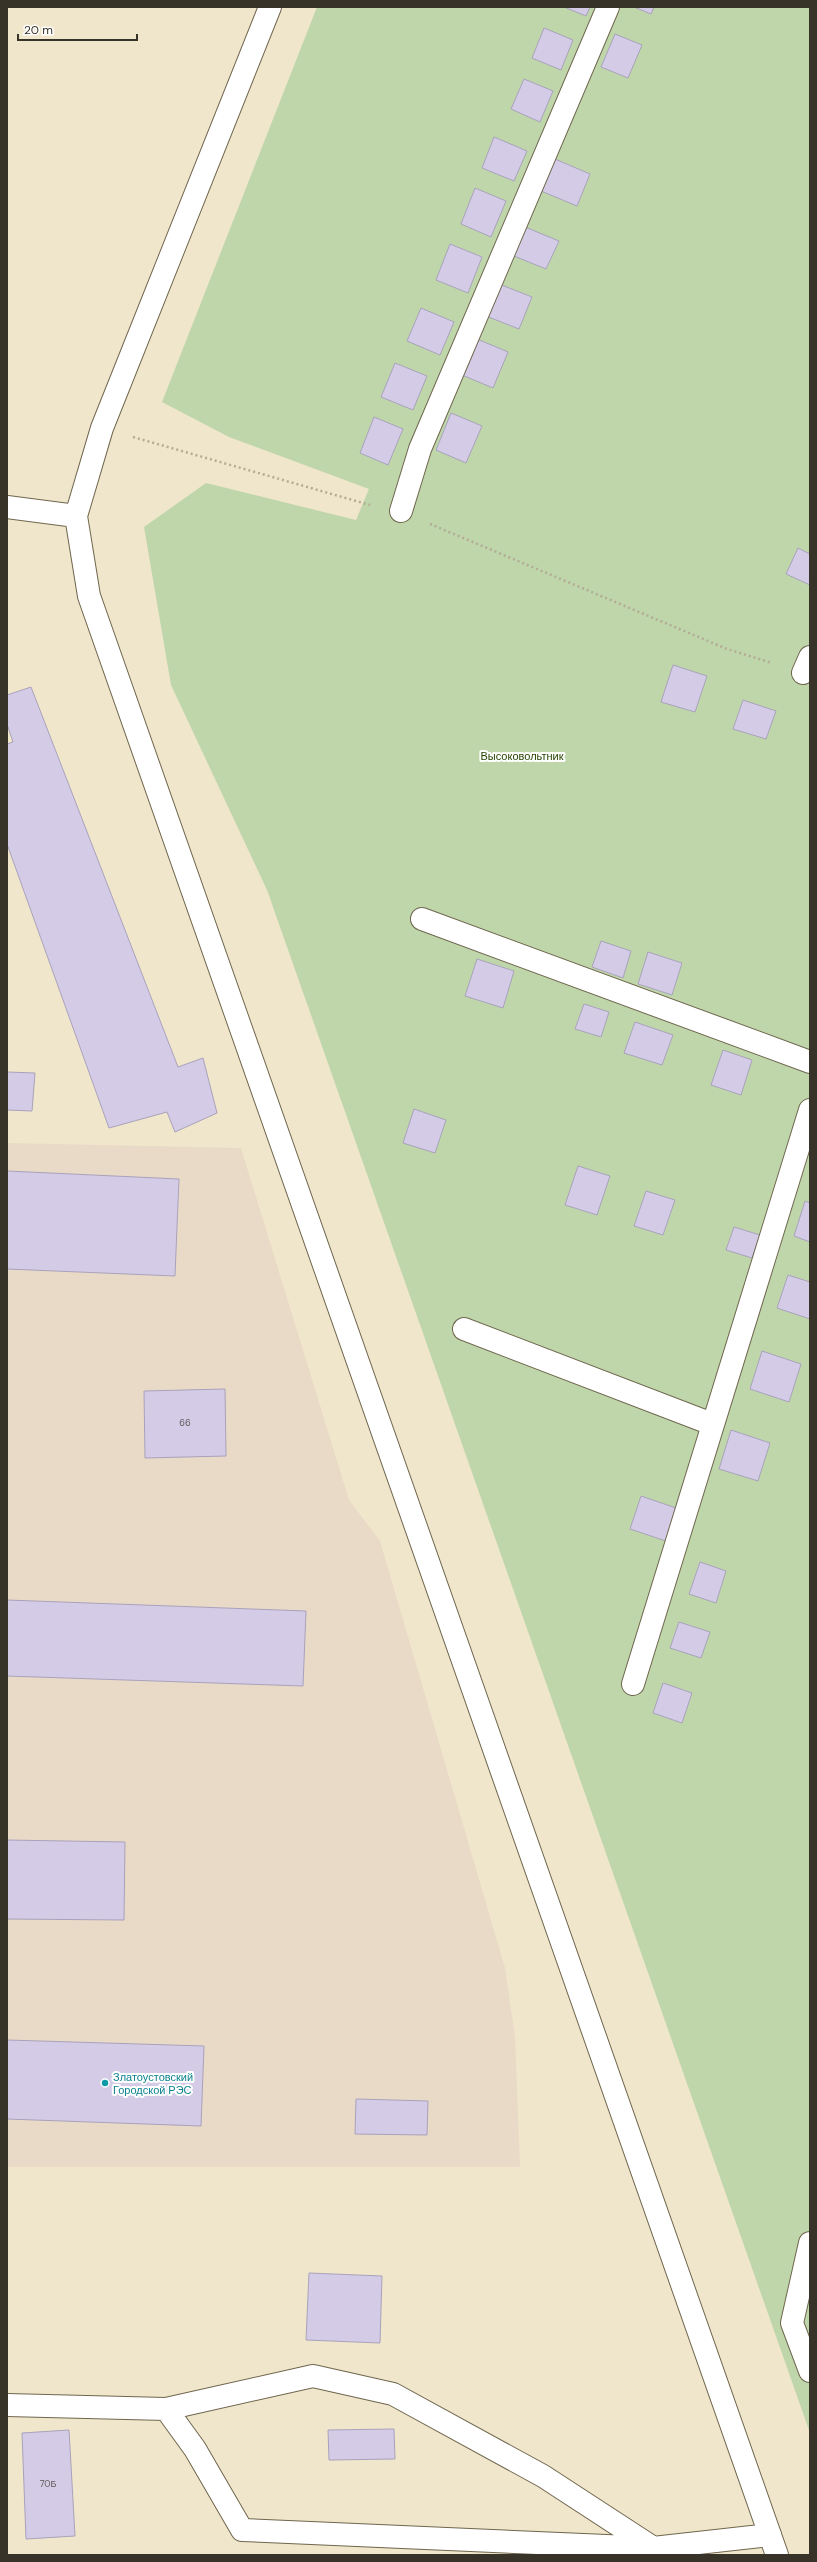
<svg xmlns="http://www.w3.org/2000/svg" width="817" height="2562" viewBox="0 0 817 2562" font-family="'DM Sans',sans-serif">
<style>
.commercial{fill:#e9dac7}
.green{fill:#bfd6ab}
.building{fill:#d4cce7;stroke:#a9a2bb}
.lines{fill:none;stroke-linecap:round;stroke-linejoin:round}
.service-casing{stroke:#6f664e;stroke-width:24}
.minor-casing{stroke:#6f664e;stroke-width:24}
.path{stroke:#b3ab95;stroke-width:2.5;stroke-dasharray:2 3;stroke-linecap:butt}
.service{stroke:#fff;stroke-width:22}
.minor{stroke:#fff;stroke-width:22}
.culture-dot{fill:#0f9aa8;stroke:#fff;stroke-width:1.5}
.labels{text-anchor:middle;stroke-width:4;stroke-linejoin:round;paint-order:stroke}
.number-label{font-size:9px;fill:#5e5958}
.park-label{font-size:11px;fill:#274300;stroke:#fff}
.culture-label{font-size:11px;fill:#0d838f;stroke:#fff;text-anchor:start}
</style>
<rect width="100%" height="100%" fill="#f0e6cb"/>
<path class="commercial" d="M 7,1143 L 241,1148 L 349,1500 L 380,1541 L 505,1968 L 515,2037 L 520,2167 L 7,2167 Z"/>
<path class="green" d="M 317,7 L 810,7 L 810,2433 L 267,890 L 171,685 L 144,527 L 206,483 L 356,520 L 369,489 L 229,437 L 162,402 Z"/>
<path class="building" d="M 564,7 L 590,7 L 586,16 Z
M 634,7 L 654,7 L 651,14 Z
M 544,28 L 573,40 L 561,70 L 532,58 Z
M 615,34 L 642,45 L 628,78 L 601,67 Z
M 524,79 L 553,91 L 540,122 L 511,109 Z
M 494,137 L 527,151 L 514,181 L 482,168 Z
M 555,159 L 590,174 L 577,206 L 541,191 Z
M 475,188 L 506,201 L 491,237 L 461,224 Z
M 525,227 L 559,241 L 546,269 L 514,256 Z
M 450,244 L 482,257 L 468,293 L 436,280 Z
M 499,284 L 532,297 L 519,329 L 486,316 Z
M 421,308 L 454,322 L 440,355 L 407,341 Z
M 477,339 L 508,352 L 493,388 L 462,375 Z
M 395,363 L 427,376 L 413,410 L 381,397 Z
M 451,413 L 482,426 L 466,463 L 436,450 Z
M 374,417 L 403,429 L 388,465 L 360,453 Z
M 798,548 L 810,554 L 810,585 L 786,574 Z
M 673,665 L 707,676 L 695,712 L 661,702 Z
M 31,687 L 178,1067 L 203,1058 L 217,1113 L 175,1132 L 167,1112 L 109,1128 L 7,844 L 7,744 L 13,742 L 7,724 L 7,695 Z
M 743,700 L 776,711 L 766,739 L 733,729 Z
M 601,941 L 631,951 L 623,978 L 592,967 Z
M 648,952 L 682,963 L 672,995 L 638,984 Z
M 477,959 L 514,971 L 503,1008 L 465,996 Z
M 584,1004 L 609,1012 L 601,1037 L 575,1029 Z
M 635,1022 L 673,1035 L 662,1065 L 624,1053 Z
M 723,1050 L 752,1060 L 741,1095 L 711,1085 Z
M 7,1072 L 35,1073 L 32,1111 L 7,1110 Z
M 414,1109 L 446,1120 L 435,1153 L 403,1143 Z
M 578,1166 L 610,1176 L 597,1215 L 565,1205 Z
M 7,1171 L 179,1179 L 175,1276 L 7,1269 Z
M 646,1191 L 675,1200 L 663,1235 L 634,1226 Z
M 805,1201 L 810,1203 L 810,1242 L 794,1236 Z
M 734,1227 L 760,1235 L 752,1258 L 726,1250 Z
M 788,1275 L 810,1282 L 810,1319 L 777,1308 Z
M 762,1351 L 801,1364 L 789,1402 L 750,1389 Z
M 225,1389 L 226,1456 L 145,1458 L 144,1391 Z
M 731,1430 L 770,1443 L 758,1481 L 719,1469 Z
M 641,1496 L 676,1508 L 666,1541 L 630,1529 Z
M 700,1562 L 726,1571 L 716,1603 L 689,1594 Z
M 7,1600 L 306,1611 L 303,1686 L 7,1676 Z
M 679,1622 L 710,1632 L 701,1658 L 670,1648 Z
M 663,1683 L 692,1693 L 682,1723 L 653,1713 Z
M 7,1840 L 125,1842 L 124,1920 L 7,1919 Z
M 7,2040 L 204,2046 L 201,2126 L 7,2119 Z
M 356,2099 L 428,2101 L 427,2135 L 355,2134 Z
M 309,2273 L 382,2276 L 380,2343 L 306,2340 Z
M 394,2429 L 395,2459 L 329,2460 L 328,2430 Z
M 69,2430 L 75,2536 L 26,2539 L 22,2433 Z"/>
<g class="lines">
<g class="service-casing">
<path id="service" d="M 401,511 L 420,449 L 608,7
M 803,673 L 810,657
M 422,919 L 810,1062
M 464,1329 L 712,1424
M 633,1684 L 810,1110
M 810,2243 L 792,2323 L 810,2371
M 7,2405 L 166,2409 L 195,2449 L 242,2530 L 653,2548 L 770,2535
M 166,2409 L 313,2376 L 393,2394 L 543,2476 L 652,2547"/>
</g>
<g class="minor-casing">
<path id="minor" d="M 270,7 L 102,428 L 76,516 L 89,596 L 777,2555
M 7,507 L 76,516"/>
</g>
<path class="path" d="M 133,437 L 370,505
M 430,524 L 727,649 L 772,663"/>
<use href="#service" class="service"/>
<use href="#minor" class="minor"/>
</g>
<circle class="culture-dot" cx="105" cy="2083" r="4"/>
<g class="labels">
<g class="number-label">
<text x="185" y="1426">66</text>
<text x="48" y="2487">70Б</text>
</g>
<g class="park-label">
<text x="522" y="760">Высоковольтник</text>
</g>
<g class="culture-label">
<text x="113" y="2081">Златоустовский<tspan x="113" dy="13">Городской РЭС</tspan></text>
</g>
</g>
<rect width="817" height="2562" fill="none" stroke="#373328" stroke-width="16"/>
<path d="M18 34v6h119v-6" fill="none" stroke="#373328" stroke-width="2"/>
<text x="24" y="34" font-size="12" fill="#373328" stroke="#ffffff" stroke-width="3" paint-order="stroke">20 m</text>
</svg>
